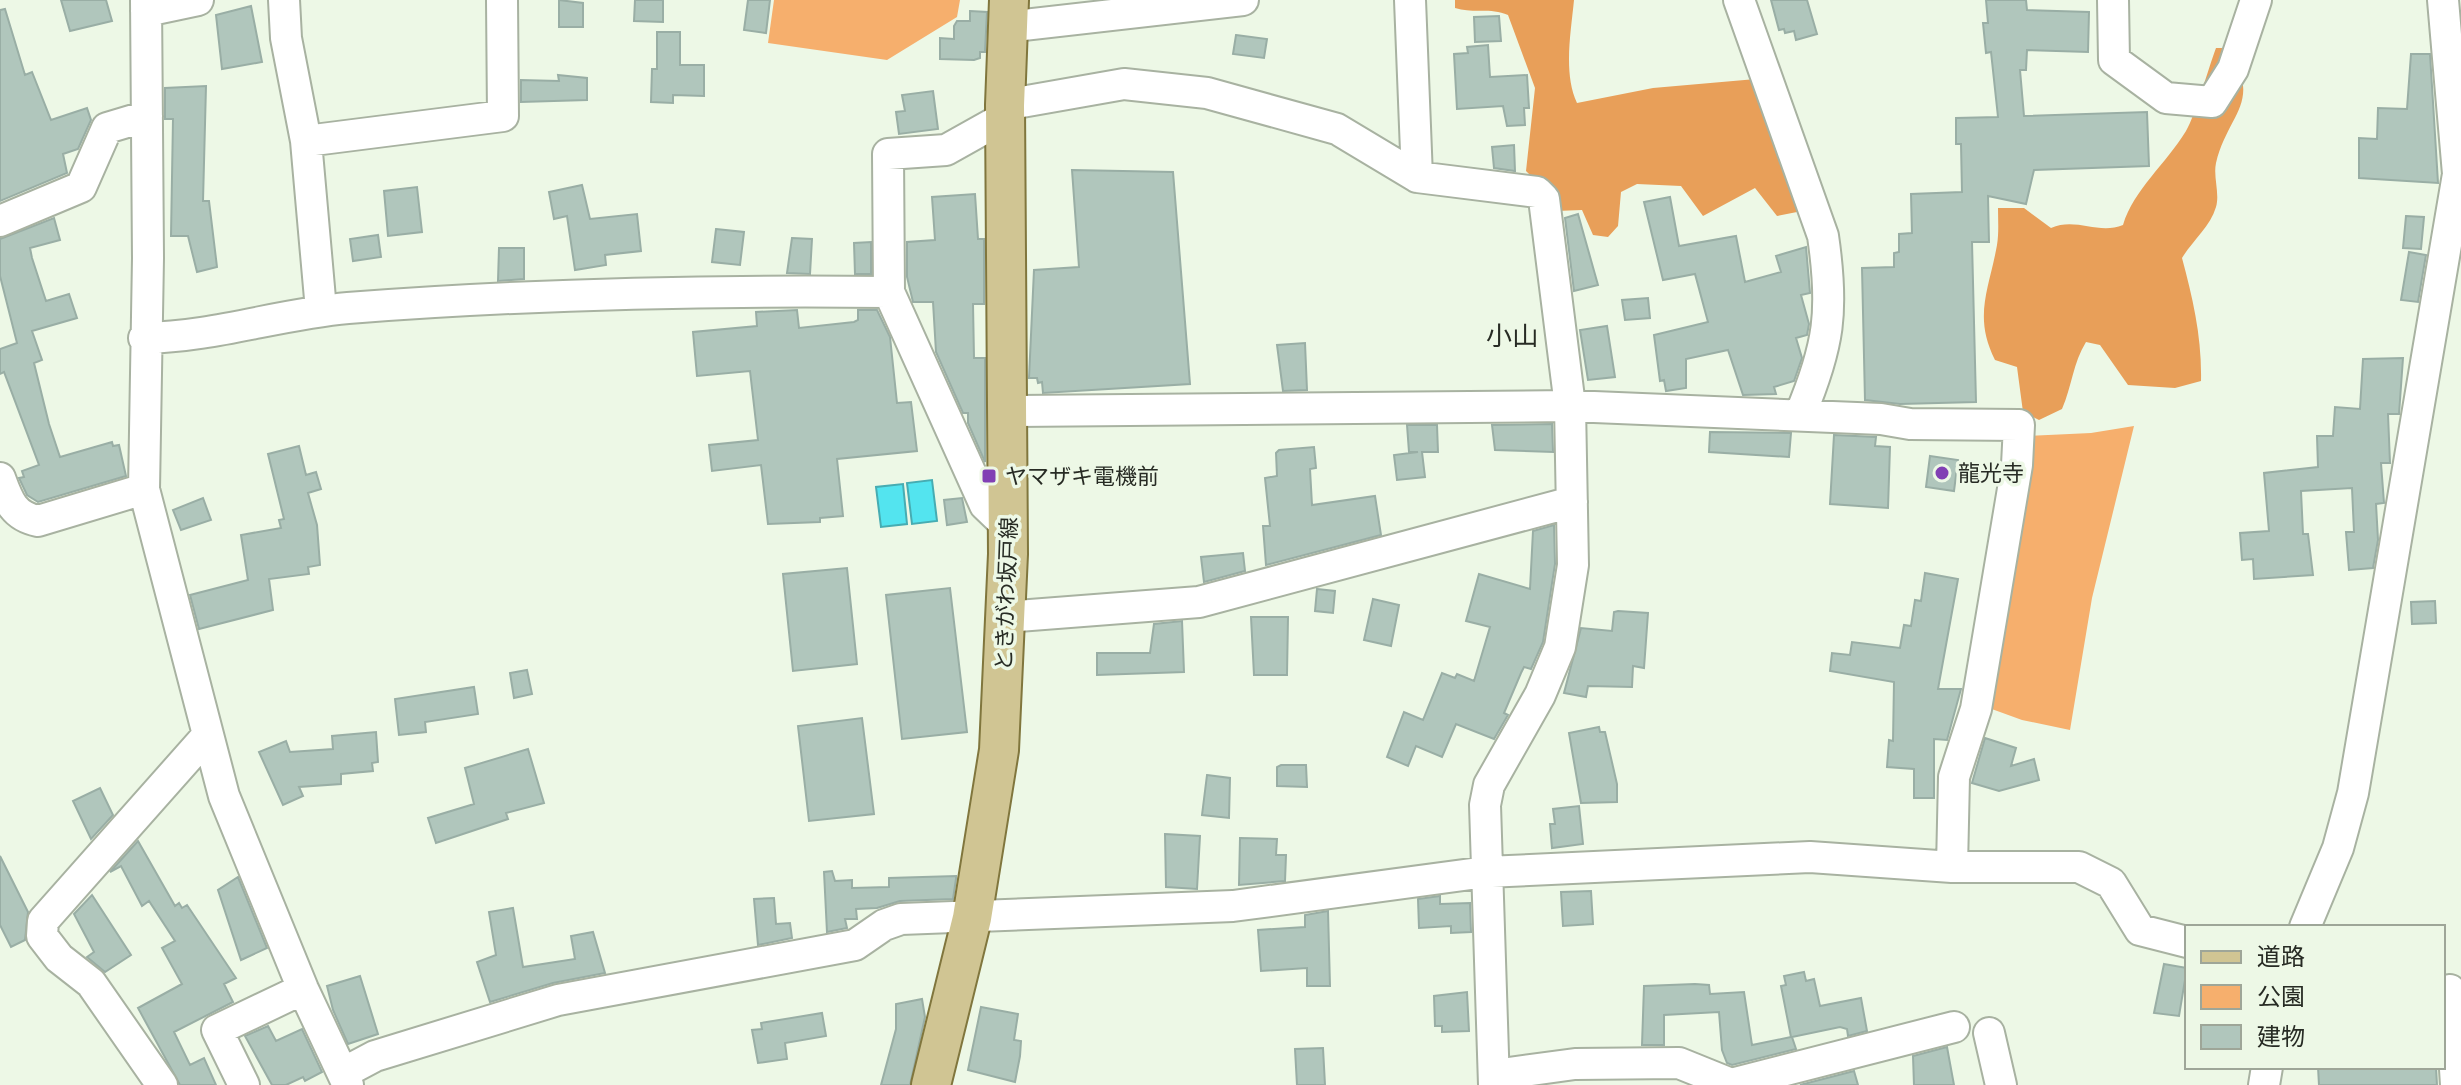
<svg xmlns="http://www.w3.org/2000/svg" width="2461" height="1085" viewBox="0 0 2461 1085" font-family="'PT Sans Narrow','Noto Sans JP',sans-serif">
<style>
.green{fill:#f6af6d}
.forest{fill:#e89f59}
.water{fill:#53e4ef;stroke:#46acb2;stroke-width:2}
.building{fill:#b0c6bc;stroke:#99aea5;stroke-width:2}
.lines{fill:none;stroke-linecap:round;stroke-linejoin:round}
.minor-casing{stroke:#a8b2a1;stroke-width:34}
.major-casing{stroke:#80763d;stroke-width:42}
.minor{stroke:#fff;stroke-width:30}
.major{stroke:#d0c593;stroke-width:38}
.poi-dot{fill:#8140b4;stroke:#edf8e6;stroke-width:3}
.labels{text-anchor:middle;stroke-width:7;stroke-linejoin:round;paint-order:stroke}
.poi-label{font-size:22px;fill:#272b24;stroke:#edf8e6;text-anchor:start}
.street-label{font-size:22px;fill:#272b24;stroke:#edf8e6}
.quarter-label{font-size:26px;fill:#272b24;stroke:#edf8e6}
</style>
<rect width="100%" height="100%" fill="#edf8e6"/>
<path class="green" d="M 774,0 L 960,0 L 957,17 L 887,60 L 768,43 Z
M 2134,426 L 2092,598 L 2070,730 L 2022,720 L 1989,708 L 2028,436 L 2091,433 Z"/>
<path class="forest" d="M 1455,0 L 1574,0 C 1571,32 1563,73 1577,103 L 1653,88 L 1756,79 L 1797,192 L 1797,212 L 1777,216 L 1755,188 L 1703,216 L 1681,186 L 1637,184 L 1621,192 L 1618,226 L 1608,237 L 1593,235 L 1582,210 L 1556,211 L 1551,184 L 1534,179 L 1526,171 L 1535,88 L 1508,15 C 1490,7 1474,14 1455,8 Z
M 2216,48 L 2227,48 C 2264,102 2228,113 2216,163 C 2213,177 2220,193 2216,207 C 2210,227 2193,240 2182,258 C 2193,299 2202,338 2201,381 L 2175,388 L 2128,385 L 2100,345 L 2086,342 C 2073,363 2072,386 2062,409 L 2039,420 L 2023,412 L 2017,367 L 1995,360 C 1973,316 1989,290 1997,245 C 1999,233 1998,220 1998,208 L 2024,208 L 2051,228 C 2076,217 2098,235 2123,225 C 2134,189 2166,164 2186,131 C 2196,114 2208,69 2216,48 Z"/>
<path class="water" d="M 932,480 L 937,521 L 912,524 L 907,483 Z
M 903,484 L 907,524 L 881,527 L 876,487 Z"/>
<path class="building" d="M 61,0 L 106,0 L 112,21 L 70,31 Z
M 559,0 L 583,3 L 583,27 L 559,27 Z
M 635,0 L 663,0 L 663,22 L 634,21 Z
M 748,0 L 770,0 L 766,33 L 744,30 Z
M 1771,0 L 1807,0 L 1817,34 L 1796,40 L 1794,31 L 1785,33 L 1784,29 L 1779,30 Z
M 1986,0 L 2026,0 L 2027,10 L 2089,12 L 2088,52 L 2027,50 L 2026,70 L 2020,70 L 2024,116 L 2147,112 L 2149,166 L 2034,170 L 2026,204 L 1988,196 L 1989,242 L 1972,242 L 1976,402 L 1900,404 L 1865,400 L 1862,268 L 1894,267 L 1894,253 L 1899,252 L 1899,234 L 1912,233 L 1911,194 L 1962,192 L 1961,144 L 1956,144 L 1956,118 L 1998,117 L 1991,52 L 1986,53 L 1983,23 L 1988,23 Z
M 251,6 L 262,62 L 222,69 L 216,15 Z
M 5,9 L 25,75 L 32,72 L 51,120 L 87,108 L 91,120 L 78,149 L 63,154 L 67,173 L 0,201 L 0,10 Z
M 970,11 L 987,12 L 985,52 L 980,52 L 980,58 L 974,60 L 940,59 L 940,38 L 954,39 L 954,26 L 957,21 L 970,21 Z
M 1499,16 L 1501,41 L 1475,42 L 1474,17 Z
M 657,32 L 680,32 L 680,65 L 704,65 L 704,96 L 673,95 L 673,103 L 651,102 L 652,69 L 657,69 Z
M 1236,35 L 1267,39 L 1264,58 L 1233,54 Z
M 1488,45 L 1490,77 L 1527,75 L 1529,108 L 1524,108 L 1525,125 L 1507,126 L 1503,106 L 1457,109 L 1454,54 L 1468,53 L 1467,47 Z
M 2411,54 L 2430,54 L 2438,183 L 2359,178 L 2359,138 L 2377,139 L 2378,108 L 2407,109 Z
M 558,75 L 587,78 L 587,100 L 521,102 L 521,80 L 559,81 Z
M 206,86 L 203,201 L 209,201 L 217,267 L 197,272 L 188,236 L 171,236 L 173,119 L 165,119 L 165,88 Z
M 933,91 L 938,129 L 899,134 L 896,112 L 905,111 L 902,95 Z
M 1514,145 L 1515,171 L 1494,168 L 1492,147 Z
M 1072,170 L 1173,172 L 1190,384 L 1043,393 L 1042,382 L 1038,383 L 1037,378 L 1029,378 L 1034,270 L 1079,267 Z
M 582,185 L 590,219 L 637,214 L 641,251 L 605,255 L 606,265 L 575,270 L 567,216 L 554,219 L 549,192 Z
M 417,187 L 422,232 L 388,236 L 384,191 Z
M 975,194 L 978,239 L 984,239 L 984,304 L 973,304 L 974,358 L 985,358 L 985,462 L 968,423 L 968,413 L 963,413 L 936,352 L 933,302 L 913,302 L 907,277 L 907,242 L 935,240 L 932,197 Z
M 1670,197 L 1679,246 L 1736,236 L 1745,282 L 1781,272 L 1776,256 L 1806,247 L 1810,293 L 1801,295 L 1809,324 L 1807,335 L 1796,338 L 1802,358 L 1794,381 L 1774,387 L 1776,394 L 1743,395 L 1728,350 L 1686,359 L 1686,388 L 1666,391 L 1664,380 L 1660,381 L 1654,335 L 1708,322 L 1695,274 L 1663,280 L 1644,202 Z
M 1578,214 L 1598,285 L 1574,291 L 1565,218 Z
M 2406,216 L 2424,217 L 2421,249 L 2403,248 Z
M 54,218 L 60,240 L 30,248 L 32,258 L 46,301 L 69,294 L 77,318 L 32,331 L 42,360 L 34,363 L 49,424 L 60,457 L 112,442 L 113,446 L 119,445 L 126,476 L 38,502 L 27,495 L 19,478 L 24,477 L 22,471 L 39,465 L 4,372 L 0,374 L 0,349 L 17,343 L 0,276 L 0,239 Z
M 716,229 L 744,232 L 740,265 L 712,262 Z
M 378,235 L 381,257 L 353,261 L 350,239 Z
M 792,238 L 812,239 L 810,274 L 787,273 Z
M 871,242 L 871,274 L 855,274 L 854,243 Z
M 499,248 L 524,248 L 524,279 L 498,281 Z
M 2409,252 L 2426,255 L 2418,302 L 2401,300 Z
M 1648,298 L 1650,318 L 1625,320 L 1622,300 Z
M 797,310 L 799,328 L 854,322 L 858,320 L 858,310 L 877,310 L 890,337 L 897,403 L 911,402 L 917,451 L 837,459 L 843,516 L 820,518 L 820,522 L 768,524 L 761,465 L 712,471 L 709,445 L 758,440 L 750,371 L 697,376 L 693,332 L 757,326 L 756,312 Z
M 1607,326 L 1615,377 L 1588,380 L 1580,330 Z
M 1305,343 L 1307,390 L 1283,391 L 1277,345 Z
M 2403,358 L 2399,414 L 2388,414 L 2390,463 L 2381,463 L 2384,503 L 2376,504 L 2378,540 L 2373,568 L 2349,570 L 2346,532 L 2354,532 L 2352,488 L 2301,491 L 2303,534 L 2308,534 L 2313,575 L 2254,579 L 2253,559 L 2242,560 L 2240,533 L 2269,531 L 2264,473 L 2318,467 L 2317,436 L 2333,436 L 2335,407 L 2360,409 L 2363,359 Z
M 1552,424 L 1553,452 L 1495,450 L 1492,425 Z
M 1407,425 L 1437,425 L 1438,452 L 1422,452 L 1425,477 L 1397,480 L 1394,455 L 1418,452 L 1409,452 Z
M 1710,432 L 1791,433 L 1789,457 L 1709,452 Z
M 1834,435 L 1876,437 L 1875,446 L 1890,447 L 1888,508 L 1830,504 Z
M 299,446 L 306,475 L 316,472 L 321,489 L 308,493 L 317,525 L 320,565 L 308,567 L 309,574 L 269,579 L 273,610 L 199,629 L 190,595 L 248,580 L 241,535 L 281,528 L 279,520 L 284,519 L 268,454 Z
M 1314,447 L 1316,468 L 1310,469 L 1312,505 L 1375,496 L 1381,535 L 1266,565 L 1263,526 L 1270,526 L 1265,478 L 1277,476 L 1276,453 L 1279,450 Z
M 1930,456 L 1958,460 L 1954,491 L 1926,487 Z
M 203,498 L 211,520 L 181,530 L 173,510 Z
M 962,498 L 967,522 L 947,525 L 944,500 Z
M 1554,525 L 1555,564 L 1543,642 L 1531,669 L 1524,667 L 1521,673 L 1504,713 L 1508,715 L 1494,739 L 1456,724 L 1442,757 L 1416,746 L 1408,766 L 1387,757 L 1404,712 L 1423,720 L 1442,673 L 1455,678 L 1457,674 L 1474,681 L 1490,627 L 1466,621 L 1479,574 L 1530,589 L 1533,531 Z
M 1243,553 L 1245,571 L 1204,582 L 1201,557 Z
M 847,568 L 857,664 L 793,671 L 783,574 Z
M 1925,573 L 1958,579 L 1938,689 L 1961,689 L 1947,740 L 1934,739 L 1934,798 L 1914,798 L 1914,769 L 1887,767 L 1889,740 L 1893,741 L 1894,682 L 1830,671 L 1832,653 L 1850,655 L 1852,642 L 1900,648 L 1904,625 L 1911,626 L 1915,600 L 1921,601 Z
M 950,588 L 967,732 L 902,739 L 886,595 Z
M 1317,589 L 1335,591 L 1333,613 L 1315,611 Z
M 1373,599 L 1399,605 L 1391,646 L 1364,640 Z
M 2435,601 L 2436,623 L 2412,624 L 2411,602 Z
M 1618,611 L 1648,613 L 1644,668 L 1633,666 L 1632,687 L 1588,686 L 1586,697 L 1564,693 L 1581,628 L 1612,631 L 1614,612 Z
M 1251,617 L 1288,617 L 1287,675 L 1254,675 Z
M 1182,621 L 1184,672 L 1097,675 L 1097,653 L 1150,653 L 1154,624 Z
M 527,670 L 532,694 L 514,698 L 510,673 Z
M 474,687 L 478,714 L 425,722 L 426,732 L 399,735 L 395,699 Z
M 862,718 L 874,814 L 809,821 L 798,726 Z
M 1599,727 L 1600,732 L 1605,732 L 1617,784 L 1617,802 L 1581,803 L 1569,733 Z
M 376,732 L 378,762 L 372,763 L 373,771 L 341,774 L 341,784 L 299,787 L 303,796 L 283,805 L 259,752 L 286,741 L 290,752 L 333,749 L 332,736 Z
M 1985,738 L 2016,748 L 2011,766 L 2034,759 L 2039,780 L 1999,791 L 1972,783 Z
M 528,749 L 544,803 L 506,813 L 508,819 L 436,843 L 428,818 L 474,804 L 465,768 Z
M 1281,765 L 1306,765 L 1307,787 L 1277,786 L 1277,767 Z
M 1207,775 L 1230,778 L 1229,818 L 1202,815 Z
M 100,788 L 113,815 L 91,839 L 73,801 Z
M 1579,806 L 1583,844 L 1552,848 L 1550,824 L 1555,824 L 1553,809 Z
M 1165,834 L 1200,836 L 1197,889 L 1166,887 Z
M 1240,838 L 1277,839 L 1276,855 L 1286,855 L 1285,881 L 1239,885 Z
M 138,841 L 175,906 L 179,903 L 182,908 L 187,905 L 236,978 L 224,984 L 233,1002 L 174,1032 L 190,1065 L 204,1058 L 216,1085 L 180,1085 L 138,1008 L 182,984 L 162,948 L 175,941 L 149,901 L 142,906 L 121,866 L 110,872 Z
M 0,856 L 28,912 L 25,940 L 11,947 L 0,925 Z
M 832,871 L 835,881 L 852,880 L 852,888 L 889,887 L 889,878 L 956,876 L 956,879 L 953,899 L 900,901 L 877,908 L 856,909 L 857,919 L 845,919 L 847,928 L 827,932 L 824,872 Z
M 238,877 L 267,948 L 241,960 L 218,890 Z
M 1591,891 L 1593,924 L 1563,926 L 1561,892 Z
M 92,895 L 131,955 L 105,972 L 87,957 L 94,952 L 74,914 Z
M 1440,896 L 1440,904 L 1470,903 L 1471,932 L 1451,933 L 1451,926 L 1419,928 L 1418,899 Z
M 774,898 L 776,924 L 790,923 L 792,938 L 758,945 L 754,899 Z
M 513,908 L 523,967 L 575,959 L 571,936 L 593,932 L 605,973 L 553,983 L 490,1002 L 477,962 L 496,955 L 489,912 Z
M 1328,911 L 1330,986 L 1307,986 L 1307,968 L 1261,971 L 1258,930 L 1305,927 L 1305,915 Z
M 2164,964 L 2187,968 L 2179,1016 L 2154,1013 Z
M 1804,972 L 1806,981 L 1814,979 L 1820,1006 L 1861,998 L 1867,1031 L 1848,1036 L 1847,1029 L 1840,1027 L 1792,1037 L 1796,1049 L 1732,1065 L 1727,1063 L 1722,1050 L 1719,1012 L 1664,1015 L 1664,1045 L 1642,1045 L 1644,986 L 1695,984 L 1709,985 L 1710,994 L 1744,992 L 1752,1045 L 1791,1037 L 1781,986 L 1786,985 L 1784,976 Z
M 360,976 L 378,1034 L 348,1044 L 333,1010 L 327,986 Z
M 1467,992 L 1469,1031 L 1442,1032 L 1442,1026 L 1435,1026 L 1434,996 Z
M 922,999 L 925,1017 L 910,1085 L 881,1085 L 896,1029 L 896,1004 Z
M 981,1007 L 1018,1014 L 1014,1040 L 1021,1041 L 1020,1056 L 1015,1082 L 968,1070 Z
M 822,1013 L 826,1036 L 785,1043 L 787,1059 L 758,1063 L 752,1030 L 762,1029 L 761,1023 Z
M 268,1026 L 276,1041 L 302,1029 L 322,1072 L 305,1081 L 303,1077 L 286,1085 L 272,1085 L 245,1036 Z
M 1947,1047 L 1954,1085 L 1914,1085 L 1913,1056 Z
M 1323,1048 L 1325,1085 L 1297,1085 L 1295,1049 Z
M 2318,1067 L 2436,1067 L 2437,1085 L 2319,1085 Z
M 1854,1071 L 1858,1085 L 1800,1085 Z"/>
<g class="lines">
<g class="minor-casing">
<path id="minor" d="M 146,0 L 148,258 L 144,489 L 224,796 L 303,989 L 348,1085
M 284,0 L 286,38 L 306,141 L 321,310
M 1410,0 L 1417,177
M 1739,0 L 1823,236 C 1834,311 1829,346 1800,415
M 2113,0 L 2114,60 L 2166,98 L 2212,102 L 2233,69 L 2256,0
M 146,11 L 198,0
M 1007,27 L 1243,0
M 1005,105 L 1124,84 L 1207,93 L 1337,129 L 1417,177 L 1537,192 L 1544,199 L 1570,406 L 1573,565 L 1560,647 L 1540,695 L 1489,785 L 1485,805 L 1494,1085
M 1005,117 L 946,150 L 888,154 L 889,292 L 985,505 L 1009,528
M 306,141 L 503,116 L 502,0
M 0,221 L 81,187 L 107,128 L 147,116
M 144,338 C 214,337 279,314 348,308 C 528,294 708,290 889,292
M 1009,411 L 1570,406 L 1881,419 L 1910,424 L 2019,425 L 2017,465 L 1976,709 L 1954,777 L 1952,867
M 0,478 C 8,500 13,516 38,521 L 144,489
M 1005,617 L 1199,602 L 1572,502
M 2305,927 L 2338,848 L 2353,793 L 2458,174 L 2443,0
M 2450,990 L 2456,1085
M 1989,1033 L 2001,1085
M 343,1073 L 375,1056 L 558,1000 L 855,945 L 884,925 L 901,919 L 1233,906 L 1486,872 L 1810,857 L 1952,867 L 2079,867 L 2111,883 L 2140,930 L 2187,942
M 1494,1075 L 1575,1064 L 1679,1063 L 1731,1084 L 1954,1027
M 162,1085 L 91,983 L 59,958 L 42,936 L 43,921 L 207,736
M 244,1085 L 217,1030 L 303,989
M 2264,1085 L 2267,1067"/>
</g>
<g class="major-casing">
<path id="major" d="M 931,1085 L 972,918 L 999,750 L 1008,554 L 1005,105 L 1009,0"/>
</g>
<use href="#minor" class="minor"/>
<use href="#major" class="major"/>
</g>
<g class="poi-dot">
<circle cx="1942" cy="473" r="8"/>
<rect x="981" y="468" width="16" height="16" rx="4"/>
</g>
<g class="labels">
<g class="poi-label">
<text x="1958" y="481">龍光寺</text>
<text x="1005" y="484">ヤマザキ電機前</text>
</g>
<g class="street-label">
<text transform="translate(1006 594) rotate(-88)" y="8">ときがわ坂戸線</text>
</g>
<g class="quarter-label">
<text x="1512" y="345">小山</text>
</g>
</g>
<rect x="2185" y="925" width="260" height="144" fill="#edf8e6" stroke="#9ea698" stroke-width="2"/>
<rect x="2201" y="951" width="40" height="12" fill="#d0c593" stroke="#9ea698" stroke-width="2"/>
<text x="2257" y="965" font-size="24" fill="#272b24">道路</text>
<rect x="2201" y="985" width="40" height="24" fill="#f6af6d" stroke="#9ea698" stroke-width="2"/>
<text x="2257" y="1005" font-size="24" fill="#272b24">公園</text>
<rect x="2201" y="1025" width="40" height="24" fill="#b0c6bc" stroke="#9ea698" stroke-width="2"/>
<text x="2257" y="1045" font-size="24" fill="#272b24">建物</text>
</svg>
